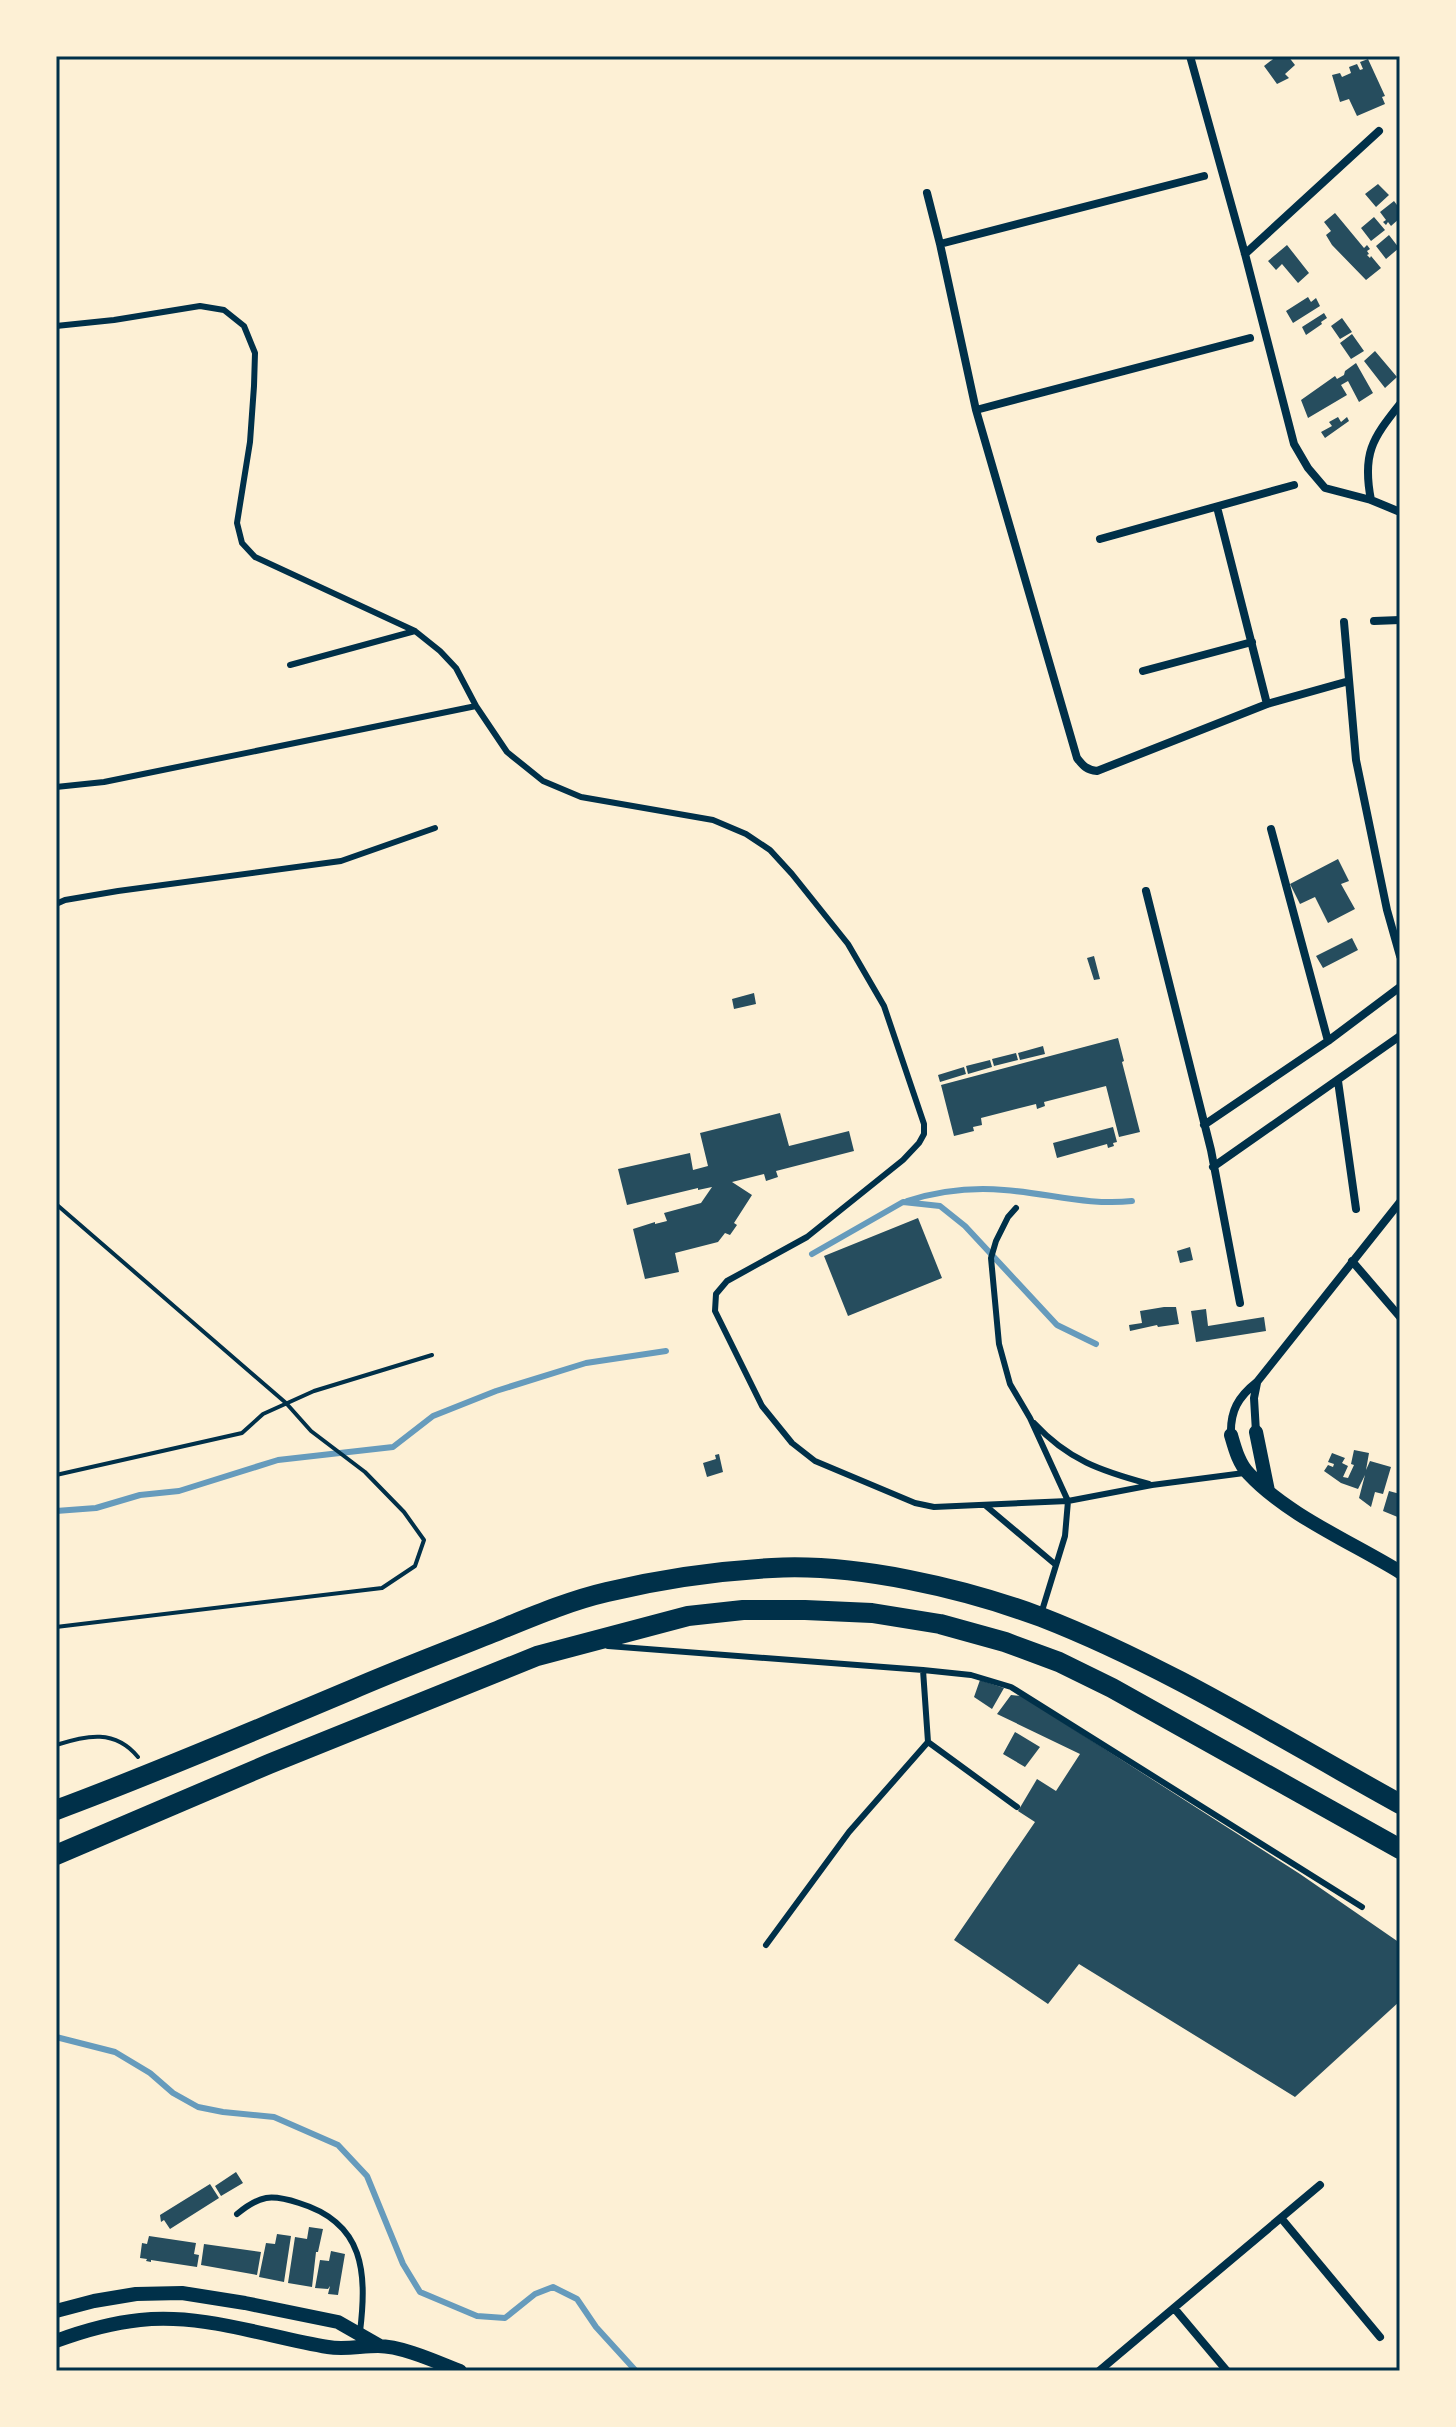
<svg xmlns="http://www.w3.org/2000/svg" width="1456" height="2427" viewBox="0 0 1456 2427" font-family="Montserrat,sans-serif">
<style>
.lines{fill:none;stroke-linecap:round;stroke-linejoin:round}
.stream{stroke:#669bbc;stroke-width:6}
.building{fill:#264d5e}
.path{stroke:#003049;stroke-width:4}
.service{stroke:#003049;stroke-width:6}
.minor{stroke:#003049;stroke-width:8}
.tertiary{stroke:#003049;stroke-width:14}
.trunk{stroke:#003049;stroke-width:20}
.neatline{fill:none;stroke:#003049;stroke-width:3}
</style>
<rect width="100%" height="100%" fill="#fdf0d5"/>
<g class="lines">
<path class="stream" d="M 907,1201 C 939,1191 970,1187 1004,1190 C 1047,1193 1089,1206 1132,1201
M 812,1254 L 903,1202 L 940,1206 L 965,1226 L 1057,1325 L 1096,1344
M 56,1511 L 96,1508 L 140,1495 L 179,1491 L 278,1460 L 393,1447 L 433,1416 L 496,1391 L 586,1363 L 666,1351
M 56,2037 L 115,2052 L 150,2073 L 173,2093 L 198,2107 L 223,2112 L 274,2117 L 338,2145 L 367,2176 L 403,2264 L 420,2292 L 477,2316 L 505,2318 L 535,2294 L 553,2287 L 577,2299 L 596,2327 L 636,2371"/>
</g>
<path class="building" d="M 1277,56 L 1288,56 L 1295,65 L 1285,74 L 1289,78 L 1277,84 L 1264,66 Z
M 1368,59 L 1385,96 L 1382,97 L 1385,104 L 1357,116 L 1349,99 L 1340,102 L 1332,75 L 1340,73 L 1342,77 L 1351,73 L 1349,67 L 1357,64 L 1360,70 L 1363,69 L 1360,62 Z
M 1378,184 L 1389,195 L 1376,207 L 1365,194 Z
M 1394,201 L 1400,209 L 1400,218 L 1391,226 L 1388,222 L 1386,225 L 1383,222 L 1386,220 L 1380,212 Z
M 1335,213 L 1364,248 L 1367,245 L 1370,249 L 1367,251 L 1369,254 L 1367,255 L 1370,258 L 1371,256 L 1381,268 L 1366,280 L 1332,245 L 1326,235 L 1331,231 L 1324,222 Z
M 1374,217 L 1385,230 L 1371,241 L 1361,228 Z
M 1389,235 L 1399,248 L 1386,259 L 1376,246 Z
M 1287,245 L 1309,273 L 1298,283 L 1282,264 L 1276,270 L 1268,261 Z
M 1308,297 L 1311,302 L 1316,298 L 1320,306 L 1293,323 L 1286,311 Z
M 1324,313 L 1327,318 L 1321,322 L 1322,324 L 1306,335 L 1302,327 Z
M 1342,318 L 1352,332 L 1340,339 L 1331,326 Z
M 1352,334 L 1364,351 L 1351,359 L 1340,343 Z
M 1375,351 L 1397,377 L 1385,388 L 1364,361 Z
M 1356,363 L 1373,393 L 1359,402 L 1348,381 L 1341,385 L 1347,395 L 1308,418 L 1301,400 L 1335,376 L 1337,379 L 1344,375 L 1345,371 Z
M 1338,417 L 1341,422 L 1347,417 L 1349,421 L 1325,438 L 1321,432 L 1332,426 L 1329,422 Z
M 1338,859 L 1349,881 L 1341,884 L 1355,909 L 1328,923 L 1315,897 L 1300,904 L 1290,884 Z
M 1352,938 L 1358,950 L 1323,968 L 1316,956 Z
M 1094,956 L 1100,979 L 1094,980 L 1087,958 Z
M 754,993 L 756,1004 L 734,1009 L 732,999 Z
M 1118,1038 L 1124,1061 L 1122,1062 L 1140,1132 L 1119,1137 L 1106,1086 L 1044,1102 L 1045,1106 L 1037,1109 L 1036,1104 L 981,1118 L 982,1125 L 973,1127 L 974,1131 L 954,1136 L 941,1085 Z
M 1043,1046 L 1045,1054 L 1020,1060 L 1018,1053 Z
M 1016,1053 L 1018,1060 L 994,1066 L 992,1059 Z
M 990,1060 L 992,1067 L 968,1074 L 966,1066 Z
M 964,1067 L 966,1074 L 940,1082 L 938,1075 Z
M 780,1113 L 789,1146 L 849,1131 L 854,1151 L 776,1171 L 778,1177 L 766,1181 L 764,1174 L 732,1182 L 752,1195 L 734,1223 L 737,1225 L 730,1235 L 725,1233 L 718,1242 L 675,1253 L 679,1272 L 645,1279 L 633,1229 L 655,1222 L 655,1224 L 667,1221 L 664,1213 L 701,1203 L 712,1187 L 698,1190 L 698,1188 L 627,1205 L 618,1169 L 690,1153 L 693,1170 L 708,1166 L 700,1133 Z
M 1113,1127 L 1117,1142 L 1113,1143 L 1114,1146 L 1108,1148 L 1107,1144 L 1057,1158 L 1053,1143 Z
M 918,1218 L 942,1278 L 848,1316 L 824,1256 Z
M 1190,1247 L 1193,1260 L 1180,1263 L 1177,1251 Z
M 1164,1307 L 1176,1307 L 1179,1324 L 1158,1327 L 1157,1325 L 1130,1331 L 1129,1325 L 1142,1323 L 1140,1311 Z
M 1206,1309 L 1208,1326 L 1264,1317 L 1266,1331 L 1196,1342 L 1191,1311 Z
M 1354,1450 L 1369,1453 L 1366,1470 L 1370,1461 L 1391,1467 L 1383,1494 L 1375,1492 L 1371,1507 L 1359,1498 L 1365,1475 L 1358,1489 L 1341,1483 L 1324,1471 L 1328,1465 L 1333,1467 L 1334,1464 L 1328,1462 L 1332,1453 L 1345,1458 L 1342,1463 L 1348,1466 L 1343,1477 L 1348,1478 L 1354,1465 L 1351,1464 Z
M 719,1454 L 723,1472 L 707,1477 L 703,1463 L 716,1459 L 715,1455 Z
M 1389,1491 L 1400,1494 L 1400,1518 L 1383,1511 Z
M 980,1680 L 1004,1688 L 992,1709 L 974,1697 Z
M 1011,1695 L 1022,1696 L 1300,1874 L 1400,1943 L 1400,2001 L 1295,2097 L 1079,1964 L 1048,2004 L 954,1940 L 1035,1822 L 1018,1811 L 1037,1779 L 1056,1791 L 1080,1754 L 997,1714 Z
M 1015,1732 L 1040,1747 L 1025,1767 L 1003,1754 Z
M 236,2172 L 243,2183 L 221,2196 L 215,2186 Z
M 210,2184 L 219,2198 L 170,2229 L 164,2220 L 161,2222 L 160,2215 Z
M 309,2227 L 323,2229 L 318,2252 L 316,2252 L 312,2287 L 288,2283 L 295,2237 L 307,2239 Z
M 277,2234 L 291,2236 L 284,2282 L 259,2277 L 266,2243 L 275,2244 Z
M 149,2236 L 196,2243 L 194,2254 L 199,2255 L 197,2267 L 151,2260 L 151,2262 L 146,2261 L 147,2259 L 140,2258 L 142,2243 L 147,2244 Z
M 204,2244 L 261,2252 L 257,2275 L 201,2265 Z
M 331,2251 L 345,2254 L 338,2295 L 328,2294 L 330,2286 L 328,2289 L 315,2288 L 320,2260 L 329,2261 Z"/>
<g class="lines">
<path class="path" d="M 56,1204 L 286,1403 L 311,1431 L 365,1472 L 404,1512 L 424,1540 L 415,1566 L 382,1588 L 56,1627
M 56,1475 L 242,1433 L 263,1414 L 314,1391 L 432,1355
M 56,1745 C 87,1735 115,1729 138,1757"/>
<path class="service" d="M 56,326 L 114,320 L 200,306 L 224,310 L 244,326 L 255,353 L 254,386 L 250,442 L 237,523 L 242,543 L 255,557 L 415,631 L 440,651 L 456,668 L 476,706 L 507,752 L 543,781 L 581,797 L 713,820 L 746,834 L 770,850 L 792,874 L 848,944 L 884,1006 L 924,1124 L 924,1134 L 919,1143 L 903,1160 L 807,1237 L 727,1281 L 716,1294 L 715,1311 L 762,1406 L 792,1443 L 815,1461 L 915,1503 L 934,1507 L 1068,1501 L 1152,1485 L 1244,1473
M 290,665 L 415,631
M 56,787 L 104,782 L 476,706
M 56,904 L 65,900 L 118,891 L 341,861 L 435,828
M 1016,1208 L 1008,1217 L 996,1241 L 991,1258 L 999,1344 L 1010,1384 L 1030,1418 L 1068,1501 L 1065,1536 L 1041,1614
M 1034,1423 C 1068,1460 1101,1471 1149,1484
M 986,1506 L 1056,1565
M 608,1646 L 923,1670 L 971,1675 L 1011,1687 L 1362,1907
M 923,1670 L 928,1742 L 1017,1807
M 766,1945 L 849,1832 L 928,1742
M 237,2214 C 260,2195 271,2194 299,2203 C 365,2223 367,2273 360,2332"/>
<path class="minor" d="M 1190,56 L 1245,254 L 1294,444 L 1308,468 L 1325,488 L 1371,500 L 1400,512
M 927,193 L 940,244 L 976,410 L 1077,758 C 1083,766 1087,770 1097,771 L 1267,704 L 1349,681
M 940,244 L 1204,176
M 1245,254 L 1379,131
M 976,410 L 1250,338
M 1371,500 C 1362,454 1372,439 1400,404
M 1217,507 L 1267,704
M 1100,539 L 1294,485
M 1374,621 L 1400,620
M 1344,622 L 1356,760 L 1387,910 L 1400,956
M 1143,671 L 1252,642
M 1271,829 L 1328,1041
M 1146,891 L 1211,1150 L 1240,1303
M 1338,1081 L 1356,1209
M 1204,1125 L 1328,1041 L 1400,987
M 1213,1167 L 1400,1036
M 1352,1261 L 1400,1317
M 1256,1432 L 1254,1398 L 1257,1383
M 1231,1435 C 1230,1411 1238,1397 1257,1382 L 1400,1202
M 1281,2218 L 1380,2337
M 1174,2308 L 1227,2371
M 1099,2371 L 1320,2185"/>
<path class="tertiary" d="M 1256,1432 L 1268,1491
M 1231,1435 C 1235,1449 1239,1464 1249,1474 C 1287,1515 1353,1543 1400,1572
M 56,2311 L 94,2301 L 136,2294 L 182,2293 L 245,2303 L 338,2322 L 380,2346
M 56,2341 C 83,2331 111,2323 140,2320 C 203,2313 267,2337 328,2347 C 344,2350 361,2346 378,2346 C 402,2346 437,2362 460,2371"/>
<path class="trunk" d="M 56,1810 C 156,1773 253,1731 351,1690 C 397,1670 445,1652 492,1633 C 529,1618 568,1601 607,1592 C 661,1579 717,1571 772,1568 C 855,1563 963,1588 1041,1617 C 1167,1666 1282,1739 1400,1804
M 56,1855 L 269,1764 L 537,1656 L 688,1616 L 743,1610 L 805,1610 L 872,1613 L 940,1624 L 1005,1642 L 1059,1662 L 1112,1688 L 1400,1849"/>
</g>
<rect width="1456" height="2427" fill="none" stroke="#fdf0d5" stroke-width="116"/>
<rect x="58" y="58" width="1340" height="2311" class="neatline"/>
</svg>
